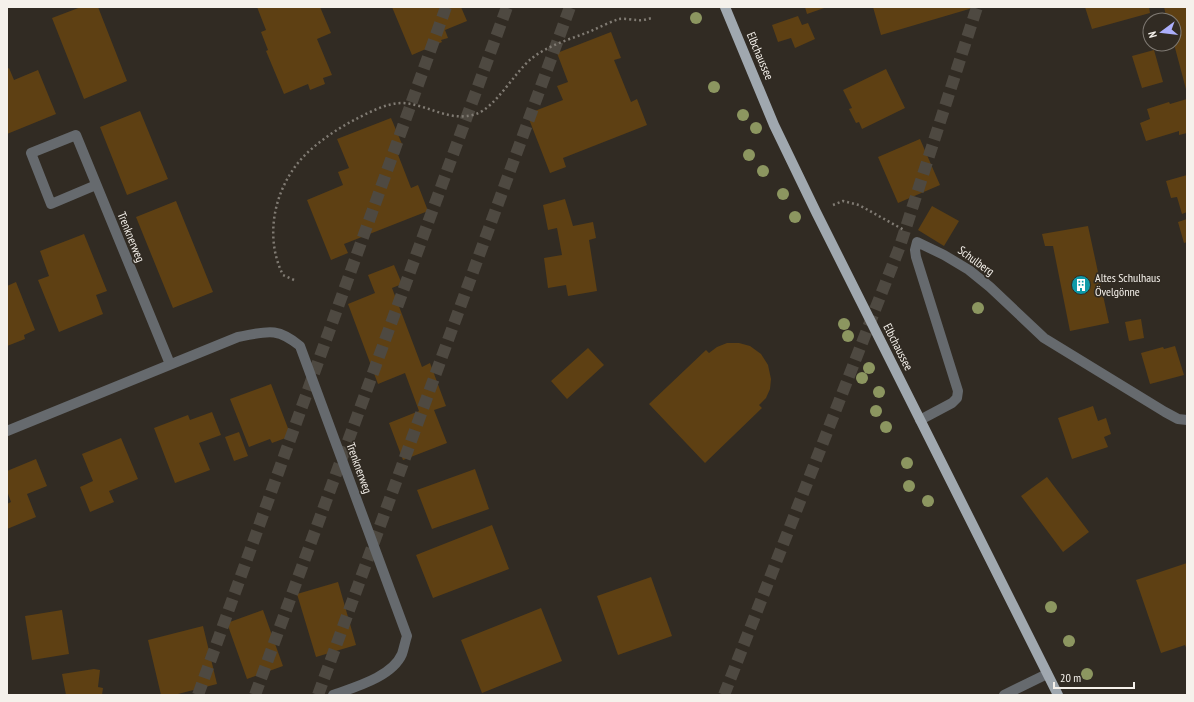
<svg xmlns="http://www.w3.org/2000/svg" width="1194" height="702" viewBox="0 0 1194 702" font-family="'PT Sans Narrow',sans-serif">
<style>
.building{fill:#5e4013}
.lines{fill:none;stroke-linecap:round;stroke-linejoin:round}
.highway-tunnel{stroke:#4e4941;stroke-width:12;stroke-dasharray:12 6;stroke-linecap:butt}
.path{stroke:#807b73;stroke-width:2.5;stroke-dasharray:2 3;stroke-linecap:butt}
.minor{stroke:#666a6e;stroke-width:10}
.major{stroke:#a0a8af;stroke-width:10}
.tree{fill:#8c9660}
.labels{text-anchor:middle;stroke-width:3.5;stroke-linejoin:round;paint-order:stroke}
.street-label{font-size:12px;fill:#f5f1eb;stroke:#312b23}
.poi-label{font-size:12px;fill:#f5f1eb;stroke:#312b23;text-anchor:start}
</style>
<rect width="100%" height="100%" fill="#312b23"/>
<path class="building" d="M 81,7 L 98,7 L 127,81 L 84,99 L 52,18 Z
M 257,7 L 320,7 L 331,33 L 317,39 L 332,75 L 323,78 L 325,84 L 310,90 L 308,84 L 284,94 L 266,51 L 268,50 L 261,32 L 266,30 Z
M 392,7 L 461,7 L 467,21 L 445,30 L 448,38 L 441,40 L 442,42 L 412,55 Z
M 805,7 L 827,7 L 807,14 Z
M 873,7 L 976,7 L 881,35 Z
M 1085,7 L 1149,7 L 1150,13 L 1092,29 Z
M 1164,7 L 1187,7 L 1187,93 L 1174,44 L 1174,20 L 1167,20 Z
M 798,16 L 802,25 L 808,23 L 815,39 L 795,48 L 791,38 L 778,42 L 772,25 Z
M 611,32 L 621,58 L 614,60 L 631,102 L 637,99 L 647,125 L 563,158 L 566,167 L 550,173 L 527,114 L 563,100 L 557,86 L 568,82 L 557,53 Z
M 1154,50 L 1163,82 L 1142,88 L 1132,56 Z
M 9,68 L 14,80 L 38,70 L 56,114 L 7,134 L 7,69 Z
M 886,69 L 905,108 L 862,129 L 859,122 L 856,123 L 849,109 L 852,108 L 843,90 Z
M 1187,99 L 1187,133 L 1179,135 L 1179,131 L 1146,141 L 1140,123 L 1150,119 L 1147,109 L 1169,102 L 1170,104 Z
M 140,111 L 168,179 L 127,195 L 100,127 Z
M 391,118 L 402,144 L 395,147 L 411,188 L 418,185 L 428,211 L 344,244 L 348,253 L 331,260 L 307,200 L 343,185 L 338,172 L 349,168 L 337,139 Z
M 920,139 L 940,185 L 898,203 L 878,157 Z
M 1187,175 L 1187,212 L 1182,214 L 1177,197 L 1171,198 L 1166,181 Z
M 565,199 L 573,226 L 593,222 L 596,238 L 589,240 L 597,291 L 568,296 L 566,285 L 548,288 L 544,258 L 562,255 L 557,228 L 548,230 L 543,205 Z
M 176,201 L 213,292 L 173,308 L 136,217 Z
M 932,206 L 959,221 L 944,246 L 918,230 Z
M 1187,219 L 1187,242 L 1184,243 L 1178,222 Z
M 1088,226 L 1109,323 L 1070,331 L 1053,246 L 1045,246 L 1042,234 Z
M 84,234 L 107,291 L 96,295 L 103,314 L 59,332 L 38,280 L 49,276 L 40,251 Z
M 394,265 L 402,284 L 392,288 L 422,367 L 430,363 L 446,406 L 434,410 L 447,443 L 403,460 L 389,423 L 419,411 L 405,373 L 378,384 L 348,304 L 375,293 L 368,275 Z
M 16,282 L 35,330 L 24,335 L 25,339 L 7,346 L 7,286 Z
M 1141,319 L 1144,338 L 1129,341 L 1125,322 Z
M 727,343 L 739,343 L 750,346 L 761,354 L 768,365 L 771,379 L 770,389 L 766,398 L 759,405 L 762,408 L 705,463 L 649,404 L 706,350 L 709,353 L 717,347 Z
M 1175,346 L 1184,375 L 1150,384 L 1141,353 L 1163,347 L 1164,349 Z
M 588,348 L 604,365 L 567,399 L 551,381 Z
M 271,384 L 291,436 L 272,443 L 270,439 L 249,447 L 230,399 Z
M 1093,406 L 1098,421 L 1106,418 L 1111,434 L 1104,437 L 1108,447 L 1072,459 L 1058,418 Z
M 212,412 L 221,435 L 199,443 L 210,470 L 175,483 L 154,428 L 188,415 L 190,420 Z
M 239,432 L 248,456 L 234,461 L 225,437 Z
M 121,438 L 138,479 L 109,491 L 114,502 L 90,512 L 80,487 L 93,481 L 82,454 Z
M 36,459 L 47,486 L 27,494 L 36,517 L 7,529 L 7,504 L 11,502 L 7,491 L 7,471 Z
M 475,469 L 489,509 L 432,529 L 417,490 Z
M 1047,477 L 1089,532 L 1063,552 L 1021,496 Z
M 492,525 L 509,569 L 433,598 L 416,555 Z
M 1187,563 L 1187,650 L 1185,645 L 1161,653 L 1136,580 Z
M 651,577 L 672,636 L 618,655 L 597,596 Z
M 338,582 L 356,645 L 316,657 L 297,594 Z
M 541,608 L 562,661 L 482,693 L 461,640 Z
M 62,610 L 69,654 L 32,660 L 25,616 Z
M 263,610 L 283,666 L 247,679 L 227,623 Z
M 203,626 L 217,684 L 174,695 L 161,695 L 148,640 Z
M 94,669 L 100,670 L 98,687 L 103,688 L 102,695 L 66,695 L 62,674 Z"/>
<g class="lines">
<path class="highway-tunnel" d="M 198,695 L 446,7
M 255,695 L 507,7
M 318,695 L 570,7
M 724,695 L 900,246 L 977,7"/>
<path class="path" d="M 833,205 L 843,201 L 859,205 L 904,230
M 294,280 L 283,275 C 263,235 275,184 307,153 C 321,140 337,129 354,120 C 368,113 386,103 402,103 C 428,104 449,123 476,114 C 495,108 515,72 531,59 C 548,45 571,39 591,31 C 600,27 610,22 619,19 C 625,18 632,20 637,20 C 642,21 647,19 652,18"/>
<path class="minor" d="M 96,185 L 51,204 L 31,153 L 76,135 L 170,364
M 920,420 L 952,403 L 957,398 L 958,391 L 916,257 L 915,250 L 917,242 L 944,255 L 969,270 L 990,287 L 1044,338 L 1165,412 L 1178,419 L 1187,420
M 7,431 L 238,337 C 266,332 276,326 300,346 L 407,636 C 405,642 404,648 402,654 C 392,677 355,687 333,695
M 1004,695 L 1047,674"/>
<path class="major" d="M 725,7 L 774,125 L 816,212 L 1058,695"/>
</g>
<g class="tree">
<circle cx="696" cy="18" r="6"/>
<circle cx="714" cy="87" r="6"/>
<circle cx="743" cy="115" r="6"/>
<circle cx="756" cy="128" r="6"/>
<circle cx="749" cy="155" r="6"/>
<circle cx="763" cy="171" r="6"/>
<circle cx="783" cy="194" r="6"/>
<circle cx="795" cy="217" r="6"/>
<circle cx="978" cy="308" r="6"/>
<circle cx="844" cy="324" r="6"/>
<circle cx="848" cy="336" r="6"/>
<circle cx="869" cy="368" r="6"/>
<circle cx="862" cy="378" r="6"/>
<circle cx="879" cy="392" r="6"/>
<circle cx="876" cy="411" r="6"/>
<circle cx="886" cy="427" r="6"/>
<circle cx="907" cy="463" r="6"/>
<circle cx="909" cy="486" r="6"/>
<circle cx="928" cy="501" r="6"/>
<circle cx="1051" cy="607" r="6"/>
<circle cx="1069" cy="641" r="6"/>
<circle cx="1087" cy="674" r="6"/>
</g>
<defs>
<g id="building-disc" transform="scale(1)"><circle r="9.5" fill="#0f9aa8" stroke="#312b23"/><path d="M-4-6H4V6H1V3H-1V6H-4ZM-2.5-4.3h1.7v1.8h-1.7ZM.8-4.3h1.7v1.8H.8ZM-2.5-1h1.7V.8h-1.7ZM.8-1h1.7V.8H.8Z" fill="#fff"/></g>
</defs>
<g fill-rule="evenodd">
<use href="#building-disc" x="1081" y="285"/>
</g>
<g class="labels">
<g class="street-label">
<text transform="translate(760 56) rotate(67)" y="4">Elbchaussee</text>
<text transform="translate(131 237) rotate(68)" y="4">Trenknerweg</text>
<text transform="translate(976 261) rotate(36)" y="4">Schulberg</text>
<text transform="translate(898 347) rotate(63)" y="4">Elbchaussee</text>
<text transform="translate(359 468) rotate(70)" y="4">Trenknerweg</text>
</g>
<g class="poi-label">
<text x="1095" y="282">Altes Schulhaus<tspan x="1095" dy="14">Övelgönne</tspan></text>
</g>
</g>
<rect width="1194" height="702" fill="none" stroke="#f5f1eb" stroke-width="16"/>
<g transform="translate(1162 32) rotate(255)"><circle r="19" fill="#312b23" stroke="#7f7a73"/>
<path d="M0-3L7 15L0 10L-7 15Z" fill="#acaffb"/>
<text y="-6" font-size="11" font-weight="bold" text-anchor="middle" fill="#f5f1eb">N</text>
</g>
<path d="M1054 682v6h80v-6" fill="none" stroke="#f5f1eb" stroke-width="2"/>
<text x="1060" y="682" font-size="12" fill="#f5f1eb" stroke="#312b23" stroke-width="3" paint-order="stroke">20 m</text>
</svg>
